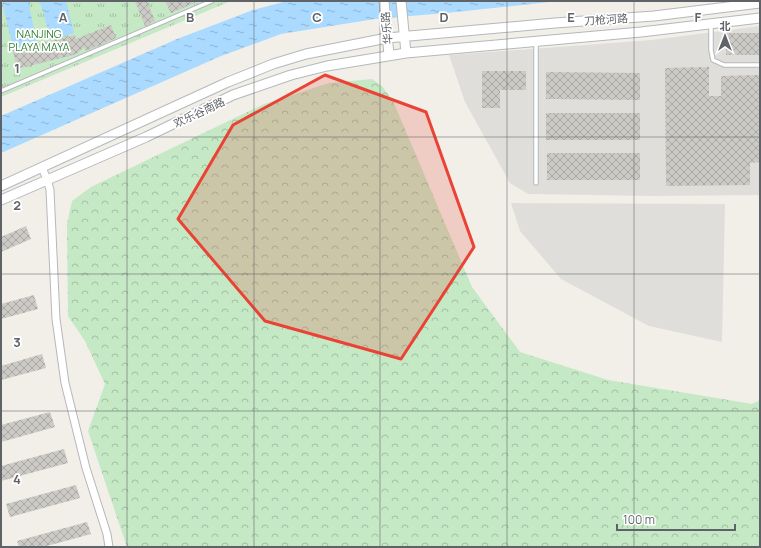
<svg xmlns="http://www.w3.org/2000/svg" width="761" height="548" font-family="Manrope,'Noto Sans SC',sans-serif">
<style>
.industrial{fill:#e0deda}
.forest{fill:url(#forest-crowns)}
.park{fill:url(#park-tufts)}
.water{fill:url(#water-ripples)}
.building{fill:url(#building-cross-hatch)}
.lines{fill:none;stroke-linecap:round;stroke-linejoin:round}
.service-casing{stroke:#b5b8bc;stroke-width:5.5}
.minor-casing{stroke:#b5b8bc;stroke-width:9}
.tertiary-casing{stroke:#b5b8bc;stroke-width:11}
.service{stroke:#fff;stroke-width:3.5}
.minor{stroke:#fff;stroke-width:7}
.tertiary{stroke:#fff;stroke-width:9}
.marked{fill:#ea4335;fill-opacity:0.2;stroke:#ea4335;stroke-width:3;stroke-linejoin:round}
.grid{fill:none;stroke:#5f6368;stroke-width:1;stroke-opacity:0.55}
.labels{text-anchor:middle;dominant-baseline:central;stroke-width:3.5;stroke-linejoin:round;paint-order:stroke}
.street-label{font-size:11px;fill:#5f6368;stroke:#fff}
.park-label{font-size:11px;fill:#348238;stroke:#fff}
.grid-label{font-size:13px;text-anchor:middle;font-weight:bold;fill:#5f6368;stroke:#fff;stroke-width:3.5;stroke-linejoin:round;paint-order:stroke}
</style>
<defs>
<pattern id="forest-crowns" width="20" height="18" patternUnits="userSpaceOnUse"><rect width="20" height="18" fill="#c5e8c5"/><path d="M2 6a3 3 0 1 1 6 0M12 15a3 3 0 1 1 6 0" fill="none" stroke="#a3c0a4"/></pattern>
<pattern id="park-tufts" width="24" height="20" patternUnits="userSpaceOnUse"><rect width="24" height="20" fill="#c5e8c5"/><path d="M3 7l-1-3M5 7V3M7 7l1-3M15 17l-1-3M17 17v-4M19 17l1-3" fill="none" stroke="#a3c0a4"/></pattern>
<pattern id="water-ripples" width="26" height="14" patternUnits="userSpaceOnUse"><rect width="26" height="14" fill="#aadaff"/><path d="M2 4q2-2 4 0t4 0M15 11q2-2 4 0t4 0" fill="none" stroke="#8eb4d2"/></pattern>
<pattern id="building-cross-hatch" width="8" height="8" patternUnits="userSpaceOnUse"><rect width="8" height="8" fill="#cccac5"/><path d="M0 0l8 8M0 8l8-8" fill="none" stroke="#a9a8a4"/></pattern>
</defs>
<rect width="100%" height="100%" fill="#f1efe8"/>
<path class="industrial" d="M760,26V195L653,196L528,194L510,183L465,102L449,55L652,40Z
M511,203L725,204L722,342L649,326L561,279L520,231Z"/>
<path class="forest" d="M372,79L382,86L393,101L472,287L520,352L608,380L752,404L760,400V547H127L88,431L105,384L85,341L68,316L67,224L72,201L91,187L264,104L329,83Z"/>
<path class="park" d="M1,1H231L1,97Z"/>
<path class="water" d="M2,1H66L74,33L51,40L41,5L37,1L31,2L29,6L37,43L13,48Z
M287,1H559L446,13L375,19L281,34L221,56L1,153V116L177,39L253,10Z"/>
<path class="building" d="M135,1H147L155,21L145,26Z
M165,1H199L171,13Z
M111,25L116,38L86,51L84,47L77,54L17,69L13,50L75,35L76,39Z
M726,33H760V55H726Z
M709,67V96H721V76L760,75V162L750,163V185L666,186L665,68Z
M482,71H526V90H500V108H482Z
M546,72L640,73V100L546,99Z
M546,113H640V140H546Z
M547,153H640V180H547Z
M26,226L31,239L1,252V237Z
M34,295L38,309L1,319V304Z
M42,354L46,368L1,380V366Z
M50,412L55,427L1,442V425Z
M64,449L68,463L1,481V466Z
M76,485L80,498L10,517L6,504Z
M87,522L91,534L43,547H19L17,541Z"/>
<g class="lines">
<g class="service-casing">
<path id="service" d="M711,25V50L713,60L724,65H760
M536,43V183
M1,91L212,1"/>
</g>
<g class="minor-casing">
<path id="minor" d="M42,168L47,179L50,190L56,319L65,383L86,468L107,534L109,547"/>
</g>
<g class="tertiary-casing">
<path id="tertiary" d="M384,1L389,55
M401,1L406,53
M1,186L228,82L273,64L306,54L387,38L555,23L654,16L760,3
M1,200L146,137L233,95L291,75L327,66L406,53L641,32L760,18"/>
</g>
<use href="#service" class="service"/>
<use href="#minor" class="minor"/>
<use href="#tertiary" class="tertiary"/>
</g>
<path class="marked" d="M325,75L426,112L474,247L401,359L265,321L178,219L233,125Z"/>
<path class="grid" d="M127,1V547M254,1V547M380,1V547M507,1V547M634,1V547M1,137H760M1,274H760M1,411H760"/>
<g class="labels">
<g class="street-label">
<text transform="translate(606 19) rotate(-4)">刀枪河路</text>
<text transform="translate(386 28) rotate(-95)">华乐路</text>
<text transform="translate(199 112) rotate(-25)">欢乐谷南路</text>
</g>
<g class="park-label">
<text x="39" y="33">NANJING<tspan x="39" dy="13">PLAYA MAYA</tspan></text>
</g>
</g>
<g class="grid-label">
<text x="63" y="22">A</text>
<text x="190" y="22">B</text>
<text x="317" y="22">C</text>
<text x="444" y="22">D</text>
<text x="571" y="22">E</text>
<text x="698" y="22">F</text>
<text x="17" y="73">1</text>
<text x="17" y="210">2</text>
<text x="17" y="347">3</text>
<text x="17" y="484">4</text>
</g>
<rect width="761" height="548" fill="none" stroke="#5f6368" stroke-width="4"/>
<g transform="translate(725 36)" stroke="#ffffff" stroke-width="3" paint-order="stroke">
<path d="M0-3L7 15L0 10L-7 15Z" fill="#5f6368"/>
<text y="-6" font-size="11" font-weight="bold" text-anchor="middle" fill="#5f6368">北</text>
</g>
<path d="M617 524v6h118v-6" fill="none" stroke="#5f6368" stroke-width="2"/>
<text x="623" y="524" font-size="12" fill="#5f6368" stroke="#ffffff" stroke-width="3" paint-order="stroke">100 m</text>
</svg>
